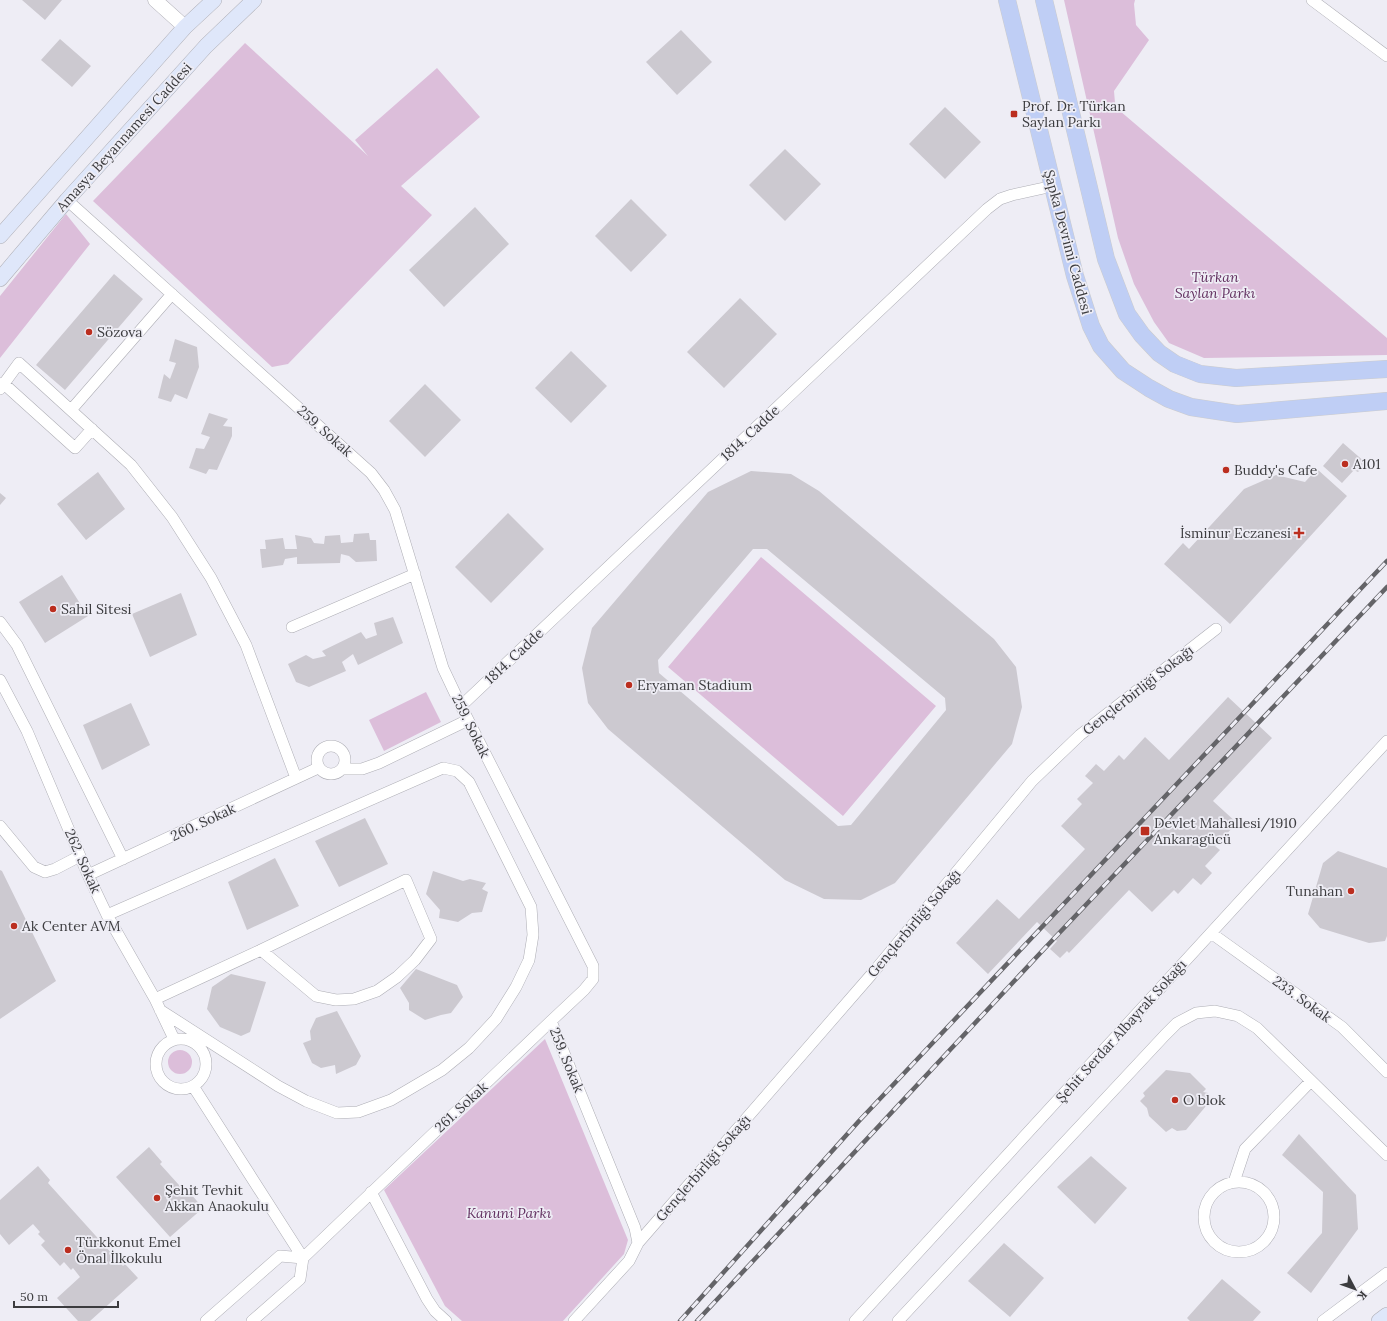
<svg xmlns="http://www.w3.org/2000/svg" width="1387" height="1321" font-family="Lora,serif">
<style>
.green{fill:#dcbeda}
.building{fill:#ccc9d0;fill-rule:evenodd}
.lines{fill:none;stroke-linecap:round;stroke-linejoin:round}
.minor-casing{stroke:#aeaeb5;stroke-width:12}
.tertiary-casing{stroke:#aeaeb5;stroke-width:15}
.secondary-casing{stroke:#aeaeb5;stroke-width:16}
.primary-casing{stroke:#cccccd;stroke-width:18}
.minor{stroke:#fff;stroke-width:11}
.tertiary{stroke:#fff;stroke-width:14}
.secondary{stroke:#dfe7fa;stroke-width:15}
.primary{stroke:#bfcef5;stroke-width:17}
.rail-casing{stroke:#646468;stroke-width:4.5}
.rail{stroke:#eeedf5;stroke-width:3;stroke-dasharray:9;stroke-linecap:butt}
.poi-dot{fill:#bb2e1f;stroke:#eeedf5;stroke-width:1.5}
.labels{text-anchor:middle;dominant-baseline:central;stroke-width:3.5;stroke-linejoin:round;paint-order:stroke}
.poi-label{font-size:14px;fill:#3c3c3f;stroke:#eeedf5;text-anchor:start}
.street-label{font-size:14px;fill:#3c3c3f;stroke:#eeedf5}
.park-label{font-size:14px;font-style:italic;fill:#623060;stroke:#eeedf5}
</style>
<rect width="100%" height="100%" fill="#eeedf5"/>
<path class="green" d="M1064,0H1135L1134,4L1136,25L1149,40L1114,91L1115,103L1120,111L1387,338V355L1204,358L1169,343L1154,322L1134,284L1118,238Z
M245,43L368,156L355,140L437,68L480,117L401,186L432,215L288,364L272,367L93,201Z
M66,214L90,244L0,358V296Z
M761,557L936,706L843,816L668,667Z
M426,692L441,722L384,751L369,720Z
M545,1039L628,1240L624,1254L563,1321H462L445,1306L384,1190Z
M168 1062a12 12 0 1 1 24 0a12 12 0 1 1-24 0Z"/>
<path class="building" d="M22,0H62L45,20Z
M681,30L712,62L677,95L646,62Z
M60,39L91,66L72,87L41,60Z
M945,107L981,142L945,179L909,144Z
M785,149L821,184L785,221L749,185Z
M631,199L667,235L631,272L595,236Z
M475,207L509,244L444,307L409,270Z
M114,274L143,299L65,390L36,365Z
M740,298L777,334L724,388L687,352Z
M175,339L197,347L199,367L187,399L175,394L171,402L158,398L164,374L170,379L176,363L169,361Z
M571,351L607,386L571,423L535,388Z
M425,384L461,420L425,457L389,421Z
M209,413L228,419L223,426L232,427V436L217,470L209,469L206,474L189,468L196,448L204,449L210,437L201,434Z
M1343,443L1366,463L1358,472L1354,470L1342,483L1323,466Z
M1317,469L1347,496L1230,624L1164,564L1183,543L1189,549L1244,489L1276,475L1305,482Z
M751,471L791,474L819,491L994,639L1016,667L1022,707L1012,744L895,883L861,900L824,899L785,880L608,729L588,703L582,668L592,628L708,492ZM753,549H767L945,698L946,710L851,825L838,826L659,673L658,660Z
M98,472L125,509L86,540L57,504Z
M0,493L6,498L0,505Z
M508,513L544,549L491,603L455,567Z
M369,533L370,540H376L377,561L356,562L349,556L341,554L340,563L297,564V557L285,559L283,565L262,568L260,549H266L265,540L283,538L285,549H297L295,535L311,538L314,543L324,544L325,536L340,535L341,543L353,542L354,534Z
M62,575L88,616L45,643L19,602Z
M181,593L197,635L150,657L132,614Z
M393,617L403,643L358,665L353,654L342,662L346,671L309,687L296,682L288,664L306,655L313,659L326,656L322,651L361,632L366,639L377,635L374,623Z
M1228,697L1272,738L1213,801L1237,823L1215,846L1220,850L1205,866L1212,873L1201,885L1193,878L1178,894L1174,890L1152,912L1129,890L1069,953L1067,951L1060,958L1050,949L1057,941L1037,922L988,974L956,943L997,899L1019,919L1085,849L1061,826L1082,804L1077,799L1093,783L1085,776L1096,764L1104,771L1119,755L1124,760L1145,737L1169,760Z
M131,703L150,745L102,770L83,725Z
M365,818L388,864L339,887L315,841Z
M1338,851L1387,868V936L1385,941L1369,943L1320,928L1308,914L1323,863Z
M275,858L299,906L247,930L228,882Z
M0,870L2,871L56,981L0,1019Z
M433,871L463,881L470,879L486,883L482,889L488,892L482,912L472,913L458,922L439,918L440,910L426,894Z
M416,969L457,985L463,997L451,1013L441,1015L425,1020L409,1010V1003L400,988Z
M231,974L266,982L250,1032L241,1036L220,1027L207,1009L212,987Z
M337,1011L361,1056L356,1065L336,1074L335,1065L321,1068L312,1063L303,1043L311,1040L310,1031L316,1018Z
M1166,1070L1190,1073L1206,1089L1203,1092L1208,1093L1209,1099L1206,1106L1186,1130L1177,1131L1172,1128L1166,1132L1149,1116L1147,1108L1140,1101L1145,1096L1143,1093Z
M1299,1134L1356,1195L1358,1229L1311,1293L1287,1273L1322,1233L1323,1192L1282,1155Z
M149,1147L162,1162L160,1164L188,1195L190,1193L203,1208L170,1237L116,1177Z
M1091,1156L1127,1188L1095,1224L1057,1187Z
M38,1166L50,1180L48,1183L123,1266L125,1264L138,1278L90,1321H78L57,1298L80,1277L73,1268L71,1270L64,1262L60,1266L41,1245L45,1241L38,1234L40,1232L33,1224L9,1245L0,1234V1200Z
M1004,1243L1044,1278L1010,1317L968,1281Z
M1222,1279L1261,1312L1253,1321H1190L1187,1318Z"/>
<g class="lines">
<g class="minor-casing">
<path id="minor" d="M1312,0L1387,56
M67,200L371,473L384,490L395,510L443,668L461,706L593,966V979L584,990L551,1021L635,1228L638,1243L629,1261L574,1321
M3,383L75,448L92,429
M0,389L19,363L131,465L172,517L211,578L246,645L296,778
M71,410L172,294
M0,622L17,645L123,859
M292,627L415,574
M0,680L27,731L88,875L107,915L155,999L174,1039
M461,706L987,209L1000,199L1012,195L1053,186
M317 760a14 14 0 1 1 28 0a14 14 0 1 1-28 0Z
M343,769H362L379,763L468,720
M0,826L34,867L45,872L55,869L80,856
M88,875L318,768
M107,915L443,768L457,771L469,782L531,907L533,935L529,960L516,987L496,1019L469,1048L442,1070L391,1100L358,1112L337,1113L306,1101L278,1086L160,1010
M1211,933L1342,1027L1387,1072
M155,999L261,950L406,880L431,939L415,960L397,977L377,991L354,999L336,1000L316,996L261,950
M156 1064a25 25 0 1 1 50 0a25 25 0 1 1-50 0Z
M193,1086L303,1258
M1234,1182L1245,1149L1311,1081
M1204 1217a35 35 0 1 1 70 0a35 35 0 1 1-70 0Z
M371,1192L427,1299L435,1311L446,1321
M638,1243L871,975L1032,781L1080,735L1216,629
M206,1321L280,1256L303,1258
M252,1321L300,1279L303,1258L551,1021
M855,1321L1387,741
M898,1321L1165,1035L1177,1023L1196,1013L1215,1011L1238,1016L1257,1028L1387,1155
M1323,1321L1387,1273"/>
</g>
<g class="tertiary-casing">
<path id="tertiary" d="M155,0L185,27"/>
</g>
<g class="secondary-casing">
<path id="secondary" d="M0,236L185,27L214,0
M0,279L67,200L206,46L254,0
M1379,1321L1387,1315"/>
</g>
<g class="primary-casing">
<path id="primary" d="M1007,0L1075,276L1091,326L1101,346L1123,371L1149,388L1169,399L1191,407L1237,414L1387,401
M1044,0L1106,259L1127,314L1142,335L1159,353L1175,364L1200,374L1236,378L1387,369"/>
</g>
<use href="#minor" class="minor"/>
<use href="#tertiary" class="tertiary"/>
<use href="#secondary" class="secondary"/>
<use href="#primary" class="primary"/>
<g class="rail-casing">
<path id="rail" d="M680,1321L859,1121L1387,561
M697,1321L1045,948L1387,587"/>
</g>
<use href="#rail" class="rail"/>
</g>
<g class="poi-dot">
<rect x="1010" y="110" width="8" height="8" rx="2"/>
<circle cx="89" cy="332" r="4"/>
<circle cx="1345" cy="464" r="4"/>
<circle cx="1226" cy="470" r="4"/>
<path d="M1297 527h4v4h4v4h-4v4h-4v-4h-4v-4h4z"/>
<circle cx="53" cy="609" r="4"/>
<circle cx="629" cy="685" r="4"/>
<rect x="1140" y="826" width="10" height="10" rx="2"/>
<circle cx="1351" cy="891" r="4"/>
<circle cx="14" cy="926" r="4"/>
<circle cx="1175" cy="1100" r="4"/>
<circle cx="157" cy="1198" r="4"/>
<circle cx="68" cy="1250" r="4"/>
</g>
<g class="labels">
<g class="poi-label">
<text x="1022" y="106">Prof. Dr. Türkan<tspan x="1022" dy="16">Saylan Parkı</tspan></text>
<text x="97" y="332">Sözova</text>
<text x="1353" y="464">A101</text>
<text x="1234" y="470">Buddy's Cafe</text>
<text x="1291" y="533" text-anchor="end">İsminur Eczanesi</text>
<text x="61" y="609">Sahil Sitesi</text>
<text x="637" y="685">Eryaman Stadium</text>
<text x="1154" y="823">Devlet Mahallesi/1910<tspan x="1154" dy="16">Ankaragücü</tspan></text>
<text x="1343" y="891" text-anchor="end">Tunahan</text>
<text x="22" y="926">Ak Center AVM</text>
<text x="1183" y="1100">O blok</text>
<text x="165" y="1190">Şehit Tevhit<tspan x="165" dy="16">Akkan Anaokulu</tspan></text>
<text x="76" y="1242">Türkkonut Emel<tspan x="76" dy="16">Önal İlkokulu</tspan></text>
</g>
<g class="street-label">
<text transform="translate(124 137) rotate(-48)">Amasya Beyannamesi Caddesi</text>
<text transform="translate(1068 242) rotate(75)">Şapka Devrimi Caddesi</text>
<text transform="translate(325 431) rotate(42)">259. Sokak</text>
<text transform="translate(750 433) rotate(-43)">1814. Cadde</text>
<text transform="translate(514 656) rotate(-43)">1814. Cadde</text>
<text transform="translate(1138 690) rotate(-38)">Gençlerbirliği Sokağı</text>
<text transform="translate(471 726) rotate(64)">259. Sokak</text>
<text transform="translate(203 822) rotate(-25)">260. Sokak</text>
<text transform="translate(83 861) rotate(66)">262. Sokak</text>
<text transform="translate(914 923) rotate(-50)">Gençlerbirliği Sokağı</text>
<text transform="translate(1302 999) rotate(36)">233. Sokak</text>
<text transform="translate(1121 1031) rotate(-48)">Şehit Serdar Albayrak Sokağı</text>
<text transform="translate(567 1060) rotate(68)">259. Sokak</text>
<text transform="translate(461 1107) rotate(-43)">261. Sokak</text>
<text transform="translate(703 1168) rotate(-49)">Gençlerbirliği Sokağı</text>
</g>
<g class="park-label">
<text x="1215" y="277">Türkan<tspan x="1215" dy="16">Saylan Parkı</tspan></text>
<text x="509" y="1213">Kanuni Parkı</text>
</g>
</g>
<g transform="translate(1355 1289) rotate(131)" stroke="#eeedf5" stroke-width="3" paint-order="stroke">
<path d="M0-3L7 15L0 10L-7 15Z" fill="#3c3c3f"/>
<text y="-6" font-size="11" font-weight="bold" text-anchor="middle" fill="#3c3c3f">K</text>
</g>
<path d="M14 1301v6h104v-6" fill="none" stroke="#3c3c3f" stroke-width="2"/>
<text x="20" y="1301" font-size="12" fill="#3c3c3f" stroke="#eeedf5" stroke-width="3" paint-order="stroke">50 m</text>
</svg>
